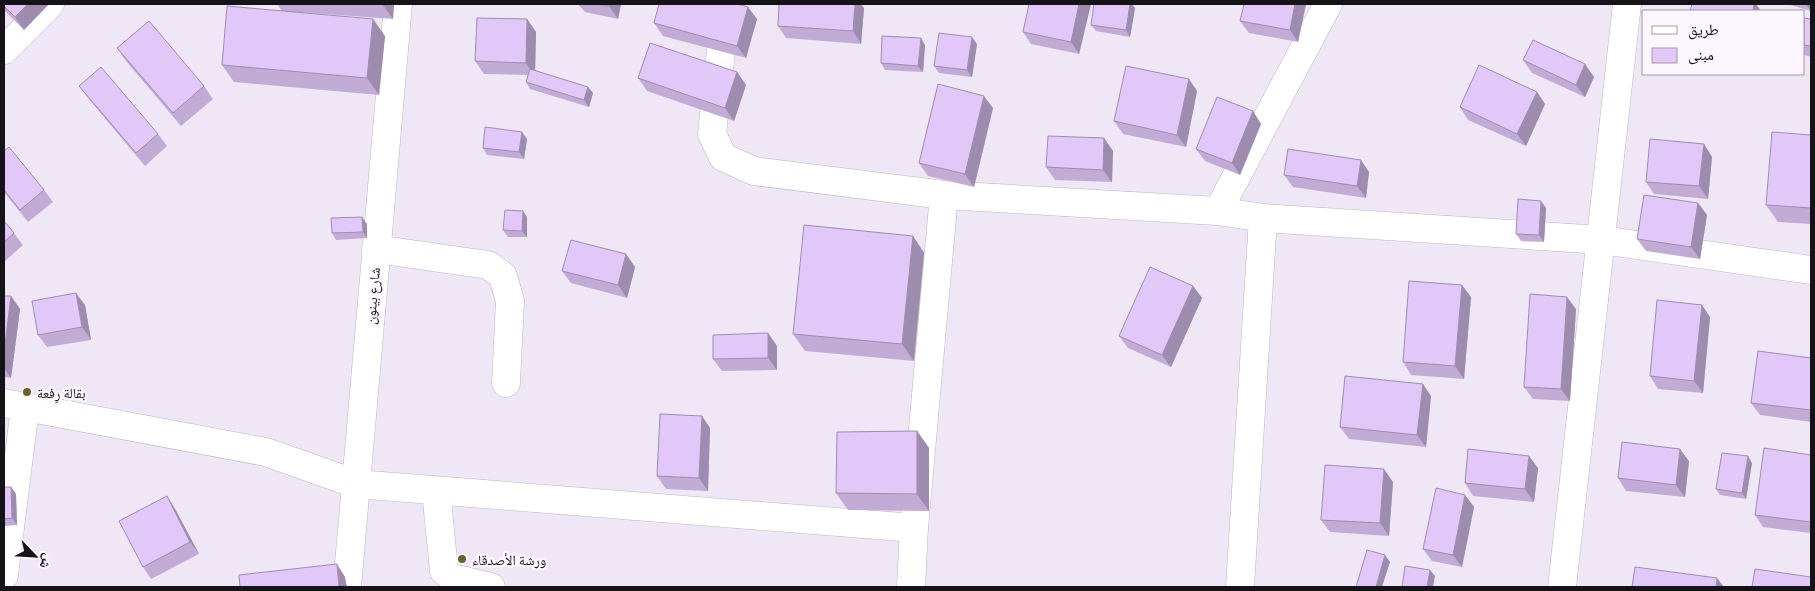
<svg xmlns="http://www.w3.org/2000/svg" width="1815" height="591" font-family="'Titillium Web','Noto Naskh Arabic',sans-serif">
<style>
.lines{fill:none;stroke-linecap:round;stroke-linejoin:round}
.minor-casing{stroke:#bcb5c3;stroke-width:29}
.minor{stroke:#fff;stroke-width:28}
.wall{fill:#c2acd6}
.shaded-wall{fill:#9e8cae}
.building{fill:#e2c8f9;stroke:#9e8cae}
.poi-dot{fill:#6b612e;stroke:#fbf6ff;stroke-width:2}
.labels{text-anchor:middle;dominant-baseline:central;stroke-width:5;stroke-linejoin:round;paint-order:stroke}
.street-label{font-size:14px;fill:#161318;stroke:#fbf6ff}
.poi-label{font-size:14px;fill:#161318;stroke:#fbf6ff;text-anchor:start}
</style>
<rect width="100%" height="100%" fill="#efe7f6"/>
<g class="lines">
<g class="minor-casing">
<path id="minor" d="M726,4L712,134L723,157L754,171L944,195L1218,211L1263,218L1602,240L1811,270
M4,50L50,4
M1218,211L1328,4
M376,249L488,265L503,276L510,301L506,383
M4,403L266,452L356,484L914,528
M436,490L444,571L453,578L491,587
M4,575L25,408
M347,587L398,4
M911,587L914,528L944,195
M1240,587L1263,218
M1562,587L1627,4"/>
</g>
<use href="#minor" class="minor"/>
</g>
<path class="wall" d="M4,4H49L24,30L4,10Z
M277,4H394L393,19L282,11Z
M578,4H621L618,19L585,12Z
M1091,4L1079,54L1031,44L1023,32Z
M1130,4H1132L1135,8L1130,37L1096,31L1091,25Z
M1244,4H1306L1298,42L1249,33L1240,21Z
M1787,4H1811V11Z
M864,8L861,44L786,38L778,26Z
M1804,18L1811,19V57L1804,55Z
M527,19L536,32L535,70L593,93L589,107L530,89L526,82L528,75L484,74L475,61Z
M757,19L746,58L663,36L654,23Z
M385,36L379,95L234,82L222,65Z
M977,44L972,77L939,73L934,66Z
M925,45L923,72L885,70L881,63Z
M117,48L204,86L213,99L181,126L126,61Z
M1523,60L1594,77L1585,97L1532,73Z
M737,72L746,85L734,121L647,91L638,78Z
M79,86L158,134L167,146L145,166L88,98Z
M1197,91L1186,147L1123,134L1114,121Z
M1537,92L1545,104L1526,146L1468,120L1460,107Z
M993,108L974,187L928,176L919,163Z
M1261,124L1240,175L1205,161L1196,149Z
M1811,135V224L1778,222L1766,205Z
M1104,138L1113,151L1112,182L1055,180L1046,167Z
M527,139L524,159L487,155L483,148Z
M1704,144L1712,157L1708,199L1654,194L1646,182Z
M4,151L44,190L53,202L28,222L4,192Z
M1369,172L1366,198L1293,187L1284,175Z
M1698,203L1707,215L1700,259L1646,251L1637,239Z
M1546,208L1544,242L1521,241L1516,234Z
M527,217V237H508L503,230Z
M4,221L14,233L23,245L4,262Z
M367,224V238L336,240L332,233Z
M913,236L924,253L914,361L805,351L793,334Z
M626,254L635,267L627,298L571,283L562,271Z
M1193,286L1202,298L1171,367L1128,348L1119,336Z
M4,296H11L20,309L11,378L4,377Z
M1471,297L1464,379L1411,375L1403,362Z
M85,305L91,340L47,347L38,335Z
M1576,309L1570,401L1533,399L1524,387Z
M1710,317L1703,393L1658,389L1650,376Z
M768,333L777,346V370L722,371L713,359Z
M1811,358V422L1760,415L1751,403Z
M1431,396L1426,447L1349,439L1340,427Z
M702,416L710,428L708,491L666,489L657,476Z
M917,431L929,448V511L848,510L836,493Z
M1811,455V533L1763,527L1755,515Z
M1689,461L1685,497L1626,491L1618,478Z
M1752,463L1746,499L1720,495L1716,489Z
M1538,468L1534,502L1473,496L1465,483Z
M1393,482L1389,536L1330,532L1321,520Z
M4,487H11L16,494L17,525L4,526Z
M1465,495L1474,507L1462,567L1432,561L1423,549Z
M167,496L175,509L199,554L151,579L143,567Z"/>
<path class="shaded-wall" d="M28,4H49L24,30L15,17Z
M382,4H394L393,19Z
M610,4H621L618,19L609,6Z
M855,4H861L864,8L861,44L853,31Z
M1079,4H1091L1079,54L1071,42Z
M1130,4H1132L1135,8L1130,37L1126,30Z
M1295,4H1306L1298,42L1290,30Z
M1754,4H1756L1761,11H1753Z
M1806,4H1811V11Z
M748,7L757,19L746,58L737,46Z
M373,19L385,36L379,95L367,78Z
M527,19L536,32L535,76L526,63Z
M972,37L977,44L972,77L967,70Z
M921,38L925,45L923,72L918,66Z
M1585,64L1594,77L1585,97L1576,85Z
M737,72L746,85L734,121L725,108Z
M1189,79L1197,91L1186,147L1177,135Z
M588,87L593,93L589,107L584,100Z
M1537,92L1545,104L1526,146L1517,134Z
M984,96L993,108L974,187L965,174Z
M1253,111L1261,124L1240,175L1232,163Z
M522,132L527,139L524,159L519,152Z
M1104,138L1113,151L1112,182L1103,170Z
M1704,144L1712,157L1708,199L1699,186Z
M1361,160L1369,172L1366,198L1357,186Z
M1541,201L1546,208L1544,242L1539,235Z
M1698,203L1707,215L1700,259L1691,247Z
M523,211L527,217V237L522,231Z
M362,217L367,224V238L363,232Z
M913,236L924,253L914,361L902,344Z
M626,254L635,267L627,298L618,285Z
M1462,285L1471,297L1464,379L1455,366Z
M1193,286L1202,298L1171,367L1162,355Z
M76,293L85,305L91,340L82,327Z
M11,296L20,309L11,378L4,368V352Z
M1567,297L1576,309L1570,401L1561,389Z
M1702,305L1710,317L1703,393L1694,381Z
M768,333L777,346V370L768,358Z
M1423,384L1431,396L1426,447L1417,435Z
M702,416L710,428L708,491L699,478Z
M917,431L929,448V511L917,494Z
M1680,449L1689,461L1685,497L1676,485Z
M1529,456L1538,468L1534,502L1525,489Z
M1748,456L1752,463L1746,499L1742,493Z
M1384,469L1393,482L1389,536L1380,523Z
M11,487L16,494L17,525L12,518Z
M1465,495L1474,507L1462,567L1453,555Z
M167,496L175,509L199,554L190,542Z
M1385,555L1390,562L1382,587H1376Z
M337,564L345,577L347,587H339Z
M1430,570L1435,576L1433,587H1427Z
M1717,578L1724,587H1716Z"/>
<path class="building" d="M4,4H28L15,17L4,6Z
M596,4H610L609,6Z
M659,4H737L748,7L737,46L654,23Z
M779,4H855L853,31L778,26Z
M1029,4H1079L1071,42L1023,32Z
M1094,4H1130L1126,30L1091,25Z
M1244,4H1295L1290,30L1240,21Z
M1692,4H1754L1753,11H1690Z
M227,6L373,19L367,78L222,65Z
M477,18L527,19L526,63L475,61Z
M1804,18L1811,19V46L1804,45Z
M149,21L204,86L173,113L117,48Z
M939,33L972,37L967,70L934,66Z
M882,36L921,38L918,66L881,63Z
M1533,40L1585,64L1576,85L1523,60Z
M650,43L737,72L725,108L638,78Z
M1479,65L1537,92L1517,134L1460,107Z
M1126,66L1189,79L1177,135L1114,121Z
M101,67L158,134L136,153L79,86Z
M530,69L588,87L584,100L526,82Z
M938,84L984,96L965,174L919,163Z
M1217,97L1253,111L1232,163L1196,149Z
M485,127L522,132L519,152L483,148Z
M1772,132L1811,135V208L1766,205Z
M1048,136L1104,138L1103,170L1046,167Z
M1650,139L1704,144L1699,186L1646,182Z
M9,147L44,190L20,210L4,190V151Z
M1288,149L1361,160L1357,186L1284,175Z
M1644,195L1698,203L1691,247L1637,239Z
M1518,199L1541,201L1539,235L1516,234Z
M505,210L523,211L522,231L503,230Z
M362,217L363,232L332,233L331,218Z
M4,221L14,233L4,242Z
M804,225L913,236L902,344L793,334Z
M571,240L626,254L618,285L562,271Z
M1150,267L1193,286L1162,355L1119,336Z
M1409,281L1462,285L1455,366L1403,362Z
M76,293L82,327L38,335L32,301Z
M1530,294L1567,297L1561,389L1524,387Z
M4,296H11L4,352Z
M1657,300L1702,305L1694,381L1650,376Z
M768,333V358L713,359V335Z
M1758,351L1811,358V410L1751,403Z
M1345,376L1423,384L1417,435L1340,427Z
M660,414L702,416L699,478L657,476Z
M917,431V494L836,493L837,432Z
M1622,442L1680,449L1676,485L1618,478Z
M1764,448L1811,455V522L1755,515Z
M1468,449L1529,456L1525,489L1465,483Z
M1722,453L1748,456L1742,493L1716,489Z
M1325,465L1384,469L1380,523L1321,520Z
M4,487H11L12,518L4,519Z
M1436,488L1465,495L1453,555L1423,549Z
M167,496L190,542L143,567L119,521Z
M1367,550L1385,555L1376,587H1356Z
M337,564L339,587H240L239,575Z
M1405,566L1430,570L1427,587H1402Z
M1635,567L1717,578L1716,587H1632Z
M1755,569L1811,577V587H1752Z"/>
<g class="poi-dot">
<circle cx="27" cy="392" r="5"/>
<circle cx="462" cy="559" r="5"/>
</g>
<g class="labels">
<g class="street-label">
<text transform="translate(372 296) rotate(-85)">شارع بينون</text>
</g>
<g class="poi-label">
<text x="37" y="392">بقالة رِفعة</text>
<text x="472" y="559">ورشة الأصدقاء</text>
</g>
</g>
<rect width="1815" height="591" fill="none" stroke="#161318" stroke-width="10"/>
<rect x="1642" y="10" width="162" height="65" fill="#fbf6ff" stroke="#9f9ba3"/>
<rect x="1652" y="26" width="25" height="8" fill="#ffffff" stroke="#9f9ba3"/>
<text x="1688" y="35" font-size="15" fill="#161318">طريق</text>
<rect x="1652" y="48" width="25" height="15" fill="#e2c8f9" stroke="#9f9ba3"/>
<text x="1688" y="60" font-size="15" fill="#161318">مبنى</text>
<g transform="translate(35 556) rotate(115)" stroke="#fbf6ff" stroke-width="4" paint-order="stroke">
<path d="M0-4L9 19L0 12L-9 19Z" fill="#161318"/>
<text y="-8" font-size="14" font-weight="bold" text-anchor="middle" fill="#161318">ش</text>
</g>
</svg>
